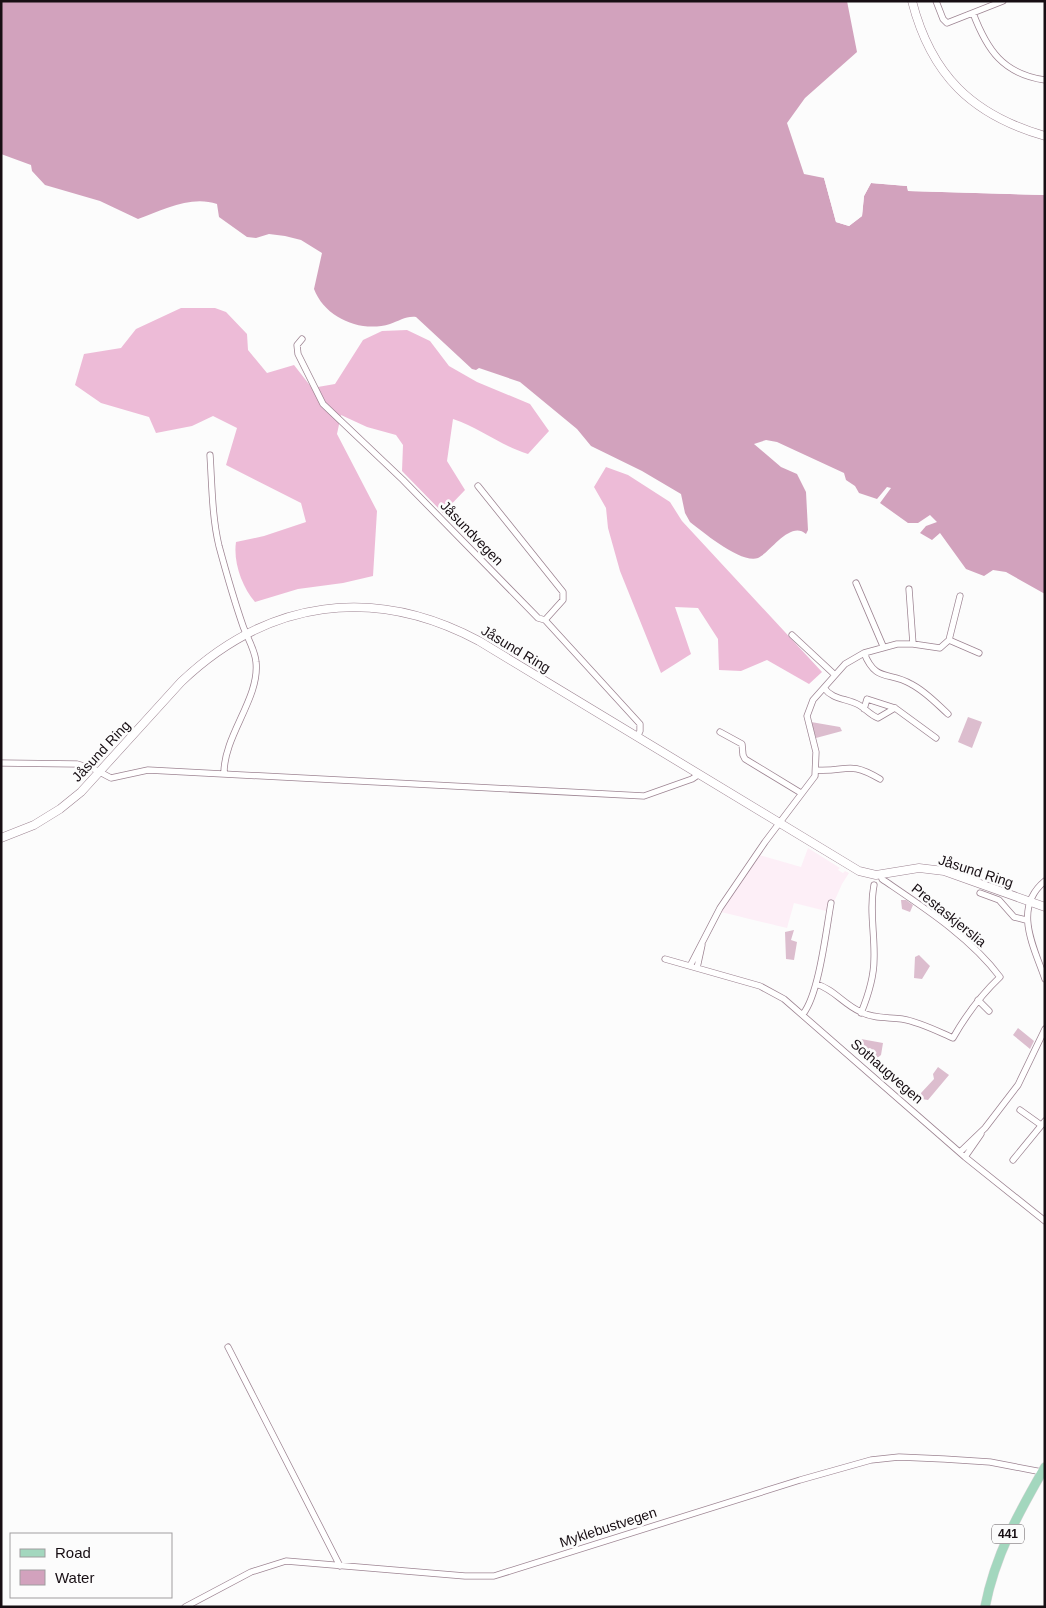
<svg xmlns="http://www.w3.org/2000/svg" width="1046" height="1608" font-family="Helvetica,sans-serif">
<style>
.built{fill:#fdeff7}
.green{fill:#dcbdce}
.forest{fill:#edbbd7}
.water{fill:#d2a2bd}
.pier{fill:#fcfcfc}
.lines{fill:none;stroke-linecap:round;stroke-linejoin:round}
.street-casing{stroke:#9d8492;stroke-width:7}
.secondary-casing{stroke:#9d8492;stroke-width:9}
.primary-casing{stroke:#dad8d9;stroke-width:10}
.street{stroke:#fff;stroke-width:5.5}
.secondary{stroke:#fff;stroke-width:8}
.primary{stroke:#a3d7be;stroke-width:9}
.labels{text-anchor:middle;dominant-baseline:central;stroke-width:5;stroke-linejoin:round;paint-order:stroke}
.shield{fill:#fcfcfc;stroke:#5c5559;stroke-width:1}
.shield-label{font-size:12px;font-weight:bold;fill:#170e13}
.street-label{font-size:14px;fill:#170e13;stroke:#fcfcfc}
</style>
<rect width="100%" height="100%" fill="#fcfcfc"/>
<path class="built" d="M808,848L840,868L838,870L843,873L845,871L849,873L842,884L834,902L829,901L826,911L794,903L787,928L721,912L759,855L801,867Z"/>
<path class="green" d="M968,717L982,722L972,748L958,742Z
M811,722L840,727L842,731L816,738Z
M901,900H906L913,905L910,912L902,909Z
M794,930L791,940L797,942L794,960L786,959L785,932Z
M919,955L930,966L922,979L914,978L915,957Z
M1018,1028L1034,1041L1030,1049L1013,1035Z
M861,1039L883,1043L881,1055L876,1059L859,1044Z
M938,1067L949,1075L928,1100L922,1099L921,1093L934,1079L933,1074Z"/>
<path class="forest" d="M181,308H215L226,312L247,334L248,350L267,373L294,365L312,388L335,384L363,340L382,331L407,330L430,341L449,366L477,382L530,404L549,431L528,454C501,446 480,428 453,419L447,461L465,490L443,513L402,471L403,445L396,435L367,427L341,415L337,434L377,511L373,576L343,583L298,589L255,602C242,587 233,562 236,542L264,536L306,522L301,503L226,465L237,428L213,416L192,426L156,433L149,417L101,403L75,385L84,354L121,348L136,329Z
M606,467L628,475L670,502L682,521L822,672L809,684L767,660L741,671L719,670L718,639L698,608L675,607L691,654L661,673L620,571L608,528L606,508L594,487Z"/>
<path class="water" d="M1,1H847L857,52L805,98L787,123L804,174L824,178L836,222L849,226L862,216L864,196L871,183L907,186L908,191L1045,195V594L1006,572L993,570L984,576L966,569L940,533L932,540L920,533L926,526L937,522L930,515L918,523H908L880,503L891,488L887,487L877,499L859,493L855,486L846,480L844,473L777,442L766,440L754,444L781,467L797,474L806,492L808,530L806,534C790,520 770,553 758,558C741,564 703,532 690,522L685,513L681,494L642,471L591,446L577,429L520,382L479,368L476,370L472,369L416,317C405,316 400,321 390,324C361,333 325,318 314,289L322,253L301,240L285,236L269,234L256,238L247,237L219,217L217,204C191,195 163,210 138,219L100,201L45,185L32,171L31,165L1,154Z"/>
<path class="pier" d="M824,178H826L838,220L849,223L859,215L861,195L871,181L907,184L910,189L1045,192V195L908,191L907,186L871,183L864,196L862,216L849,226L836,222Z"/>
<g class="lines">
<g class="street-casing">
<path id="street" d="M936,1L943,19L947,23L1003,1
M973,13C987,50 1003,74 1045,80
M302,339L297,345L298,354L323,404L403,480L538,618L545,620L640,724V731L637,737
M210,455C212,485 212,517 219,546C226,572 234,600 243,626C247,637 255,650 256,662C260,698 224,735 224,773
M478,486L563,592V600L545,620
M856,583L883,646
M909,589L913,644
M792,635L835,675
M949,640L979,653
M864,653C876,683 889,671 911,684C925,691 936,703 948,714
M824,688C833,700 846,698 859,705C866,709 870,715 878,718L895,708
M864,709L867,699L895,708L936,738
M720,732L742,744L743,755L745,759L801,793
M1,763L77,764L94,769L111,778L148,770L644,796L692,779L698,775
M816,770C848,772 848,760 880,779
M1045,881C1012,908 1034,947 1045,979
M980,893L999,900L1014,917L1026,920
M665,959L760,986L784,999L965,1157L1045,1221
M690,966L720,908L765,842L815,776L816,752L807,716L813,700L845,664L864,653L897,644H913L940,648L949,640L960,596
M697,968L702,945
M816,984C834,989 844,1005 861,1012C874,1019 889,1017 902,1019C920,1022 937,1031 953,1038C966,1015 981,995 1000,977C970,937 923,907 882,879L881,874
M978,1000L989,1011
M861,1013C868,996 874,978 874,959C875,934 869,910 874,885
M803,1014C819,994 826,931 831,903
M1020,1110L1041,1125
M960,1152L985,1128L1018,1085L1045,1029
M965,1157L981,1134
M1013,1160L1045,1121
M228,1347L340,1566
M185,1607L251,1572L286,1561L465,1576H494L800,1480L871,1460L899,1457L944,1459L990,1462L1042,1472"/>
</g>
<g class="secondary-casing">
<path id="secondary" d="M912,1C931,75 972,115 1045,136
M1,838L34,825L60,809L81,792L181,682C268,599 374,585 479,641L859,871L876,875L919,868L944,871L1045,907"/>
</g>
<g class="primary-casing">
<path id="primary" d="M985,1607C995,1555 1019,1512 1045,1467"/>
</g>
<use href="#street" class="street"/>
<use href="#secondary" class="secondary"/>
<use href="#primary" class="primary"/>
</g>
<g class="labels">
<rect class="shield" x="992" y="1524.5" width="32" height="19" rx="4"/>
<g class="shield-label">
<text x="1008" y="1534">441</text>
</g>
<g class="street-label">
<text transform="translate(472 533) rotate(46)">Jåsundvegen</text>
<text transform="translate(516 649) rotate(31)">Jåsund Ring</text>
<text transform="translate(101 751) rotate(-47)">Jåsund Ring</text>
<text transform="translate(976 871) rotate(18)">Jåsund Ring</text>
<text transform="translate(949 915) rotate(39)">Prestaskjerslia</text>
<text transform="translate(887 1071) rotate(41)">Sothaugvegen</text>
<text transform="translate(608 1527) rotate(-18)">Myklebustvegen</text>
</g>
</g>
<rect width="1046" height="1608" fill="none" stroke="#170e13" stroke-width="5"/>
<rect x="10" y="1533" width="162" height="65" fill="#fcfcfc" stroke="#a09d9f"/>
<rect x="20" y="1549" width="25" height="8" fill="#a3d7be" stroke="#a09d9f"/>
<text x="55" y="1558" font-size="15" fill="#170e13">Road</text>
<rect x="20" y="1570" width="25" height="15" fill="#d2a2bd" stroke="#a09d9f"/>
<text x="55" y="1583" font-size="15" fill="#170e13">Water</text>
</svg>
